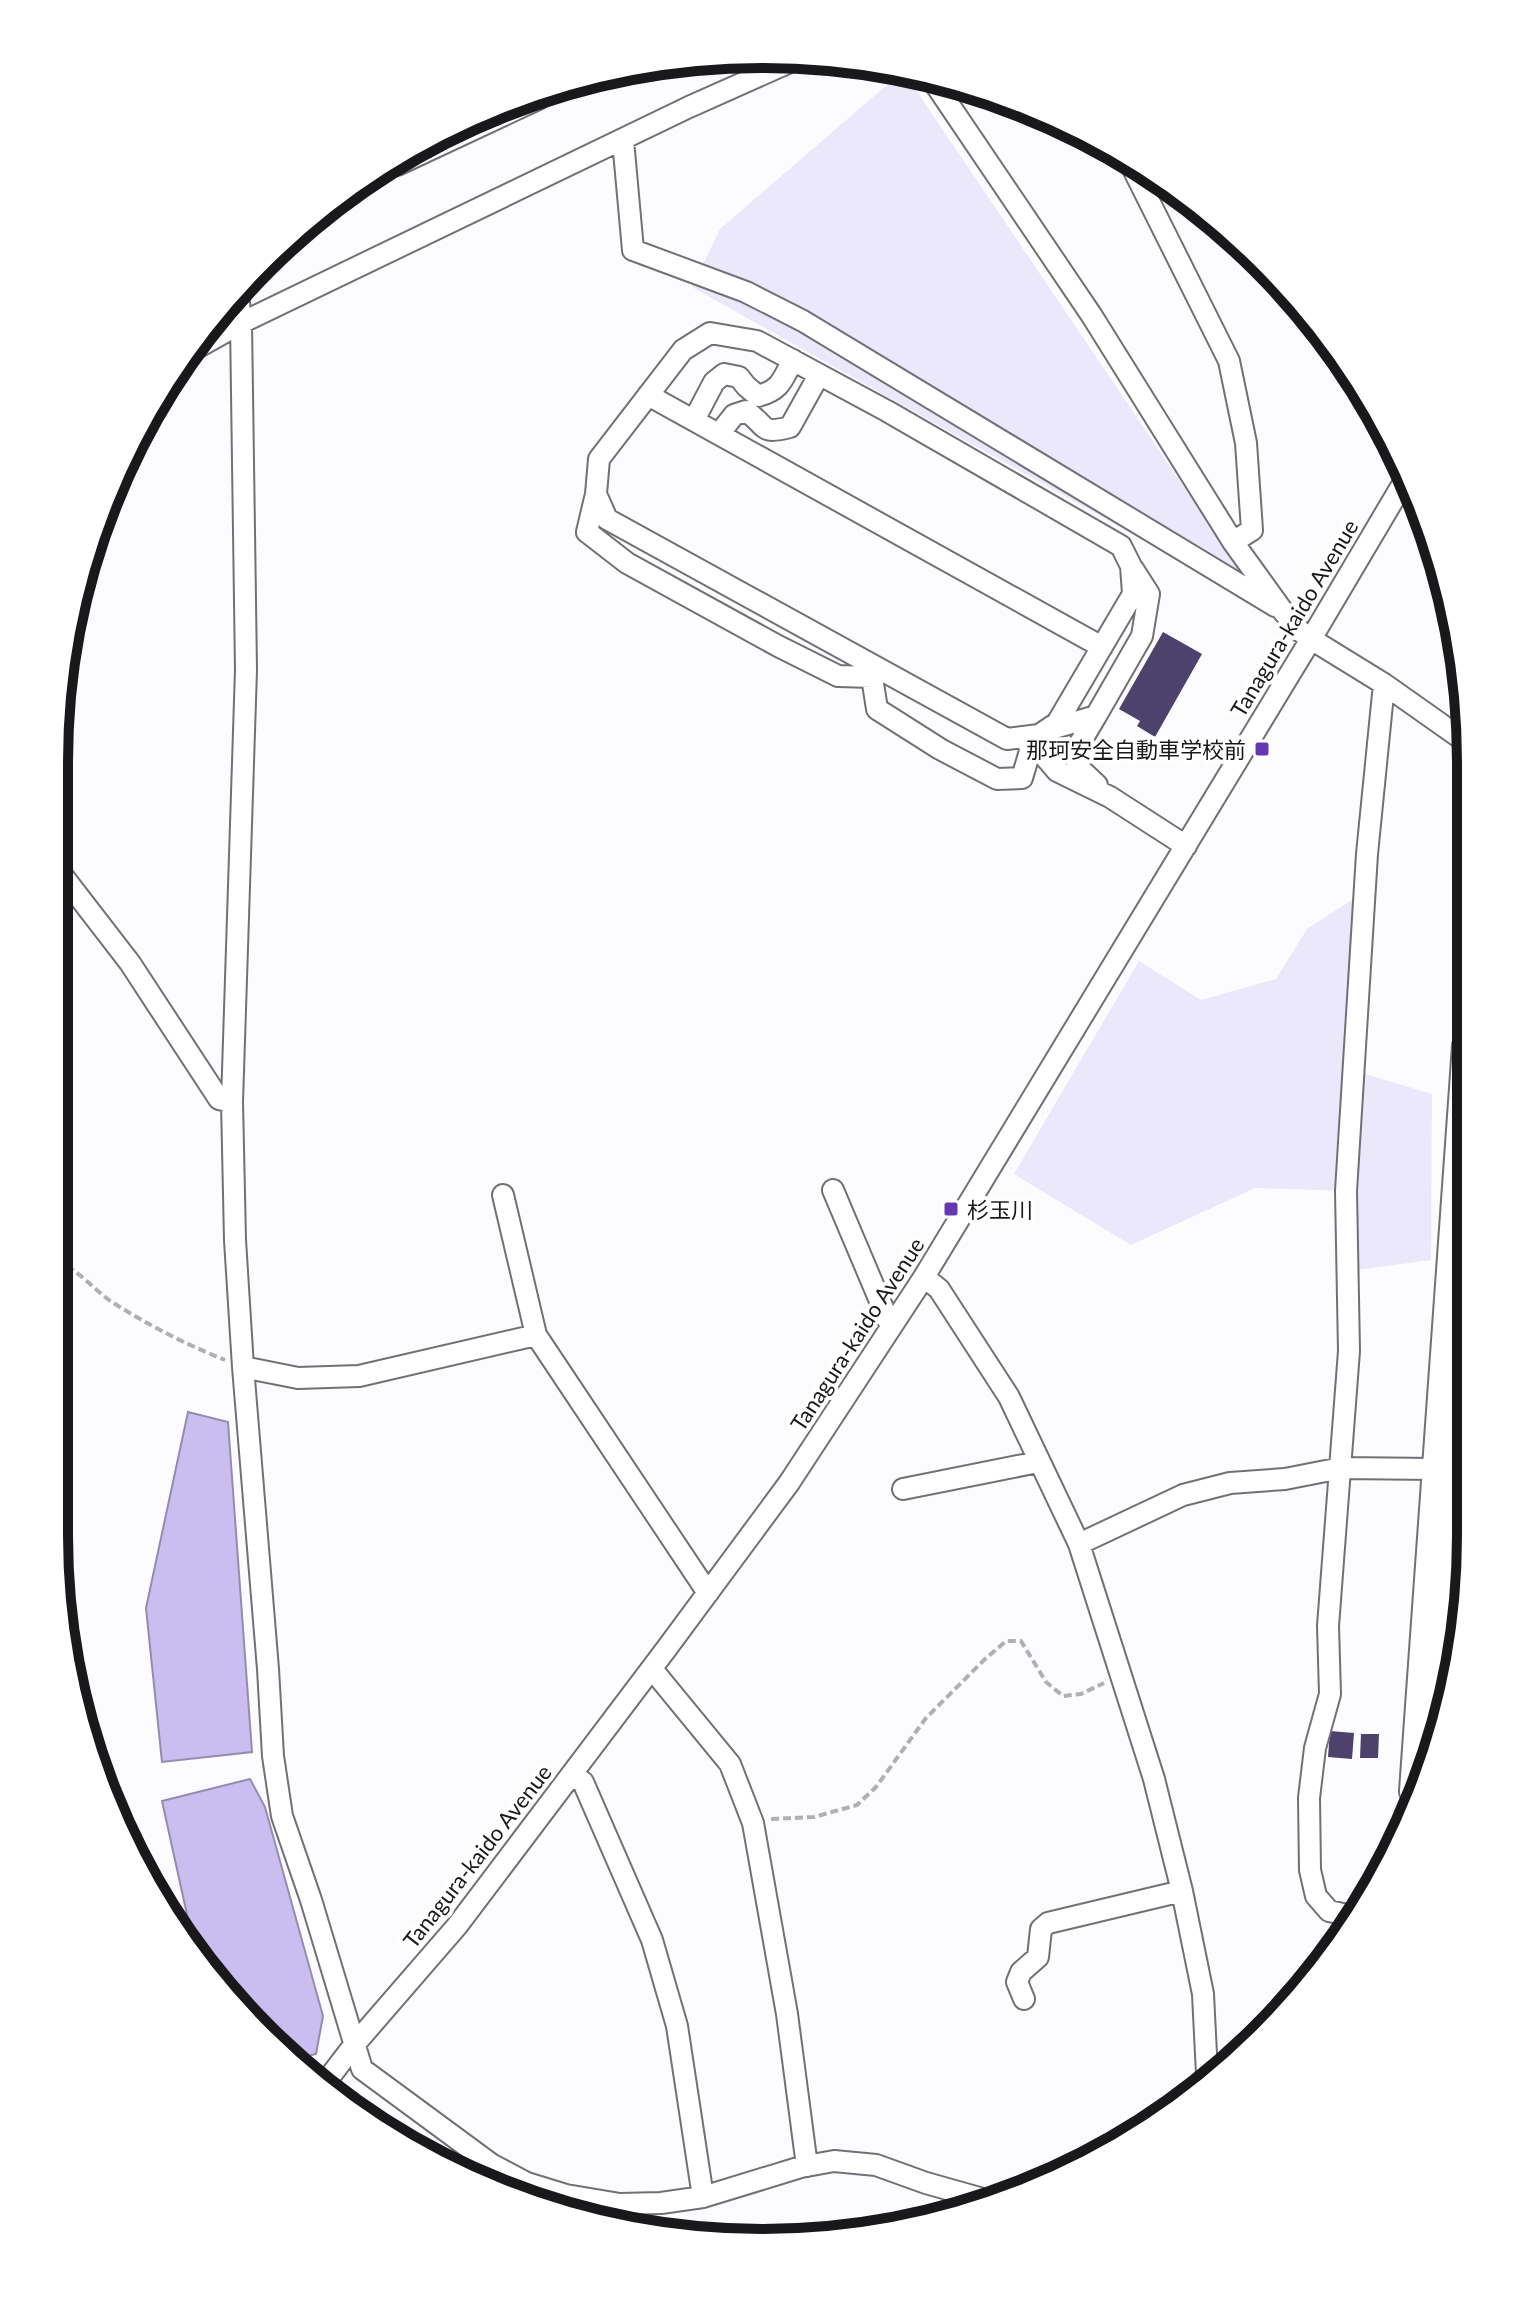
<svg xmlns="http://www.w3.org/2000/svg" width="1525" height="2297" font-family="Lato,'Noto Sans JP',sans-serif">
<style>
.green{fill:#ece8fb}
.water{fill:#c9beef;stroke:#948caf;stroke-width:2}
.building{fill:#4c426b}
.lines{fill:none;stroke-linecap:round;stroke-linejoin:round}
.minor-casing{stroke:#717076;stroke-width:24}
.highway-casing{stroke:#717076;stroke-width:34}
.path{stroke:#b0afb2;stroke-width:4;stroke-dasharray:8 4;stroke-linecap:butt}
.minor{stroke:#fff;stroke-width:20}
.highway{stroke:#fff;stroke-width:30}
.poi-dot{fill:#6338b0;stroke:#fff;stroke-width:3}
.labels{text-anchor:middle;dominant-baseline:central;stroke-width:8;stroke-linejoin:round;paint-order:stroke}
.street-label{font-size:22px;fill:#19191b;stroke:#fff}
.poi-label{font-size:22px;fill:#19191b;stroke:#fff;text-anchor:end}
.rim{fill:none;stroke:#19191b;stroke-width:10}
</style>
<rect width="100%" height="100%" fill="#fcfbfe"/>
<path class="green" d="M903,71L1244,576L1239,594L692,287L720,229Z
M1353,899L1345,1068L1432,1094L1431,1260L1357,1270L1354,1191L1255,1188L1131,1245L1014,1174L1139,961L1201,1000L1276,979L1307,929Z"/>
<path class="water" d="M188,1412L228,1422L252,1752L162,1762L146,1608Z
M250,1779L265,1807L323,2016L316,2054L296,2059L195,1951L162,1801Z"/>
<path class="building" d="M1163,632L1202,654L1155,737L1137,726L1140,721L1119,709Z
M1330,1731L1354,1733L1352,1759L1328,1757Z
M1361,1734H1379L1378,1758H1360Z"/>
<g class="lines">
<g class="minor-casing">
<path id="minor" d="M931,78L1092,316L1233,542L1282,610L1300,631L1311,639L1384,684L1469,744
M623,140L633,250L746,292L803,321L1275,606
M1126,155L1229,361L1246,443L1252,530L1233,542
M238,293L241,323L246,670L232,1102L235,1240L243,1367L268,1669L273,1756L282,1816L311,1900L362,2069L491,2164L527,2183L566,2195L620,2204L661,2203L703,2197L801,2167L834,2161L876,2165L926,2183L990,2201
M710,333L757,341L887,411L1121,546L1131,566L1133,594L1057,723L1039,735L1007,739L607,519L596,494L599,459L683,350Z
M193,350L241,323L689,107L799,58
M648,395L1102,647
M694,420L714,382L724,374L739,377L746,386L758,396C781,390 782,380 793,360
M719,434L734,415L746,411C768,426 759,435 790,427L819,375
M596,494L587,532L627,563L778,646L838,676L872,677L878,668
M872,677L877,709L940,749L997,779L1022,778L1030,751L1028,737
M1096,716L1074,753L1079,768L1097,785
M1051,729L1096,716L1142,636L1149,594L1133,569
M1028,737L1057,771L1110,797L1186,846
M59,871L130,963L219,1099L232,1102
M833,1190L891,1327
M924,1277L939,1289L1009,1397L1079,1544L1154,1779L1182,1891L1203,1994L1207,2074
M536,1335L708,1593
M243,1367L298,1378L359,1376L536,1335L503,1195
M903,1489L1038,1462
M1079,1544L1183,1495L1230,1483L1285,1479L1341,1468L1436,1469L1466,1472
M652,1669L730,1764L753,1823L787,2014L807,2166
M571,1775L583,1782L652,1940L677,2026L703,2197
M1352,1916L1329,1911L1316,1896L1310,1870L1309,1798L1315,1748L1330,1694L1328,1626L1349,1351L1346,1191L1367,854L1384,684
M1024,1999L1017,1982L1021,1972L1038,1957L1041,1929L1048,1923L1182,1891
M322,2087L354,2045L457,1926L667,1648L789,1483L924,1277L1311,639L1408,475"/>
</g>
<g class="highway-casing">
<path id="highway" d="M396,160L537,94
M1453,1667L1466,1484
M1415,1791L1468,1046"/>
</g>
<path class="path" d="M56,1261C78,1269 93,1289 112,1302C148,1325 185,1344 225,1360
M771,1819L814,1817L857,1805L876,1787L926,1718L984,1660L1006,1641H1021L1046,1682L1063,1696L1081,1694L1104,1683"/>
<use href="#minor" class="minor"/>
<use href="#highway" class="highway"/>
</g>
<g class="poi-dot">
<rect x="1254" y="741" width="16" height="16" rx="4"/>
<rect x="943" y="1201" width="16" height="16" rx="4"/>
</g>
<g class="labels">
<g class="street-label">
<text transform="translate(1294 618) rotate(-59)">Tanagura-kaido Avenue</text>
<text transform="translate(857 1334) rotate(-57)">Tanagura-kaido Avenue</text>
<text transform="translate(477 1856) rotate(-52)">Tanagura-kaido Avenue</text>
</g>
<g class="poi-label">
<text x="1246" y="749">那珂安全自動車学校前</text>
<text x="967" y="1209" text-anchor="start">杉玉川</text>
</g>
</g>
<path d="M0 0H1525V2297H0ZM762 68H763A694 694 0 0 1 1457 762V1535A694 694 0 0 1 763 2229H762A694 694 0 0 1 68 1535V762A694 694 0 0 1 762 68Z" fill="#fff" fill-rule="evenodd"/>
<path class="rim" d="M762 68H763A694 694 0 0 1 1457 762V1535A694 694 0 0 1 763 2229H762A694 694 0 0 1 68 1535V762A694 694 0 0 1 762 68Z"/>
</svg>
